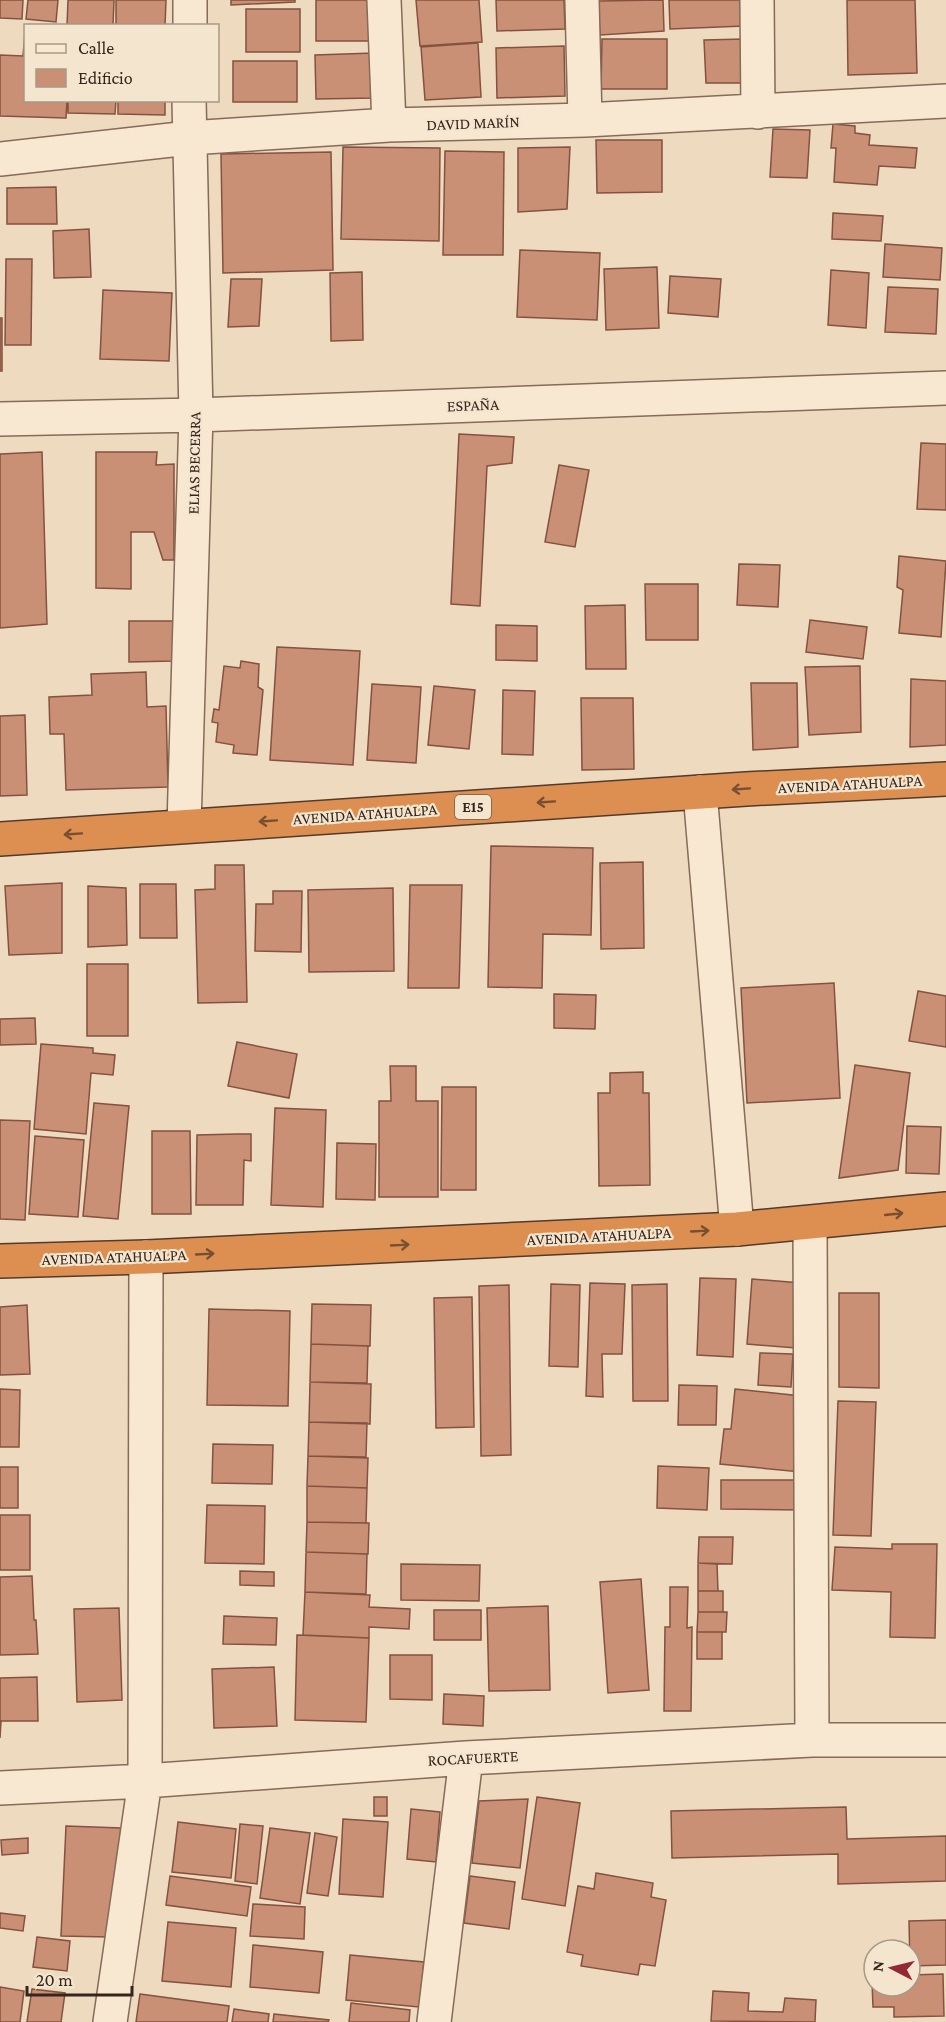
<svg xmlns="http://www.w3.org/2000/svg" width="946" height="2022" font-family="'Crimson Pro',serif">
<style>
.building{fill:#ca9076;stroke:#84523e;stroke-width:1.5}
.lines{fill:none;stroke-linecap:round;stroke-linejoin:round}
.minor-casing{stroke:#856b58;stroke-width:36}
.highway-casing{stroke:#533a2c;stroke-width:36}
.minor{stroke:#f8e8d2;stroke-width:33}
.highway{stroke:#dc8f50;stroke-width:33}
.oneway{stroke:#784f31}
.labels{text-anchor:middle;dominant-baseline:central;stroke-width:4.5;stroke-linejoin:round;paint-order:stroke}
.shield{fill:#f4e5cf;stroke:#6e5f52;stroke-width:1.5}
.shield-label{font-size:15px;font-weight:bold;fill:#35251c}
.street-label{font-size:16px;fill:#35251c;stroke:#f4e5cf}
</style>
<rect width="100%" height="100%" fill="#eddabf"/>
<path class="building" d="M0,0H23L22,19L0,18Z
M28,0H58L56,22L26,19Z
M68,0H114L113,26H67Z
M116,0H166L165,26H116Z
M231,0H295V2L231,5Z
M316,0H370L371,41H316Z
M416,0H479L482,42L420,46Z
M496,0H564L565,29L497,31Z
M663,0L664,31L600,35L598,1Z
M669,0H743L744,26L670,29Z
M847,0H915L917,73L848,75Z
M246,9H300V52H246Z
M25,33L26,100H67L66,118L0,116V55L23,56Z
M602,39H667V89H601Z
M744,39L746,83H706L704,40Z
M478,43L481,97L425,100L421,47Z
M564,46L565,96L497,98L496,48Z
M374,53L375,98L316,99L315,55Z
M233,61H297V102H233Z
M68,100H116L115,114L68,113Z
M118,100H165V115L118,114Z
M833,124L855,126V133L870,135L869,145L917,148L915,168L879,166L877,185L834,182L836,148H831Z
M773,129L810,130L807,178L770,177Z
M596,140H662V192L597,193Z
M343,147L440,148L439,241L341,239Z
M570,147L567,209L518,212V148Z
M445,151L504,152L503,255H443Z
M331,152L333,270L223,273L221,154Z
M56,187L57,224H7V188Z
M833,213L883,216L881,241L832,239Z
M89,229L91,277L54,278L53,231Z
M885,244L942,248L940,280L883,277Z
M520,250L600,253L597,320L517,317Z
M6,259H32L31,345H5Z
M657,267L659,328L606,330L604,269Z
M831,270L869,273L866,328L828,325Z
M362,272L363,340L331,341L330,273Z
M670,276L721,279L718,317L668,313Z
M231,279H262L259,326L228,327Z
M888,287L938,289L936,334L885,332Z
M103,290L172,293L169,361L100,359Z
M0,318H2V371H0Z
M459,434L514,437L512,463L487,466L480,606L451,604Z
M921,443L946,444V510L917,509Z
M42,452L47,624L0,628V454Z
M96,452H157L156,465L174,464V560H163L154,532H131V589L96,588Z
M559,465L589,470L575,547L545,542Z
M899,556L946,561L941,637L899,633L903,590L897,587Z
M739,564L780,565L778,607L737,605Z
M645,584H698V640H646Z
M625,605L626,669H586L585,606Z
M810,620L867,627L863,659L806,652Z
M129,621H173V661L129,662Z
M496,625L537,626V661L496,660Z
M277,647L360,651L353,765L270,760Z
M241,661L259,664L258,687L263,690L257,755L233,753L234,745L216,742L218,723L212,722L214,709L219,710L224,666L240,668Z
M860,666L861,732L809,735L805,667Z
M146,672L147,707L166,706L168,787L66,790L64,734H50L49,697L92,695L91,674Z
M911,679L946,681V745L910,747Z
M751,683H797L798,747L753,750Z
M372,684L421,687L416,763L367,760Z
M434,686L475,690L469,749L428,745Z
M503,690L535,691L533,755L502,754Z
M581,698H633L634,769L582,770Z
M25,715L27,795L0,796V716Z
M491,846L593,848L591,935L543,934L542,988L488,987Z
M643,862L644,948L601,949L600,863Z
M215,865H244L247,1002L198,1003L195,890L215,889Z
M62,883V953L9,955L5,886Z
M140,884H176L177,938H140Z
M410,885H462L459,988H408Z
M88,886L126,888L127,945L88,947Z
M393,888L394,971L309,972L308,890Z
M273,891H302L301,952L255,951L256,904H273Z
M87,964H128V1036H87Z
M834,983L840,1098L747,1103L741,988Z
M918,991L946,996V1047L909,1041Z
M554,994L596,995L595,1029L554,1028Z
M35,1018L36,1044L0,1045V1019Z
M237,1042L297,1054L289,1098L228,1086Z
M41,1044L93,1048V1053L115,1055L113,1075L91,1073L86,1134L34,1129Z
M855,1065L910,1073L898,1170L839,1178Z
M390,1066H416V1101H438V1197H379V1101H391Z
M643,1072V1093H649L650,1185L599,1186L598,1093H610V1073Z
M442,1087H476V1190H441Z
M94,1103L129,1106L118,1219L83,1216Z
M275,1108L326,1110L323,1207L271,1205Z
M0,1120L30,1121L25,1220L0,1219Z
M907,1126L941,1127L939,1174L906,1173Z
M152,1131H190L191,1214H152Z
M237,1134H251V1161L244,1160L243,1205H196L197,1135Z
M35,1136L84,1140L78,1217L29,1214Z
M337,1143L376,1144L375,1200L336,1199Z
M700,1278L736,1279L733,1357L697,1355Z
M752,1279L801,1283L796,1348L747,1344Z
M590,1283L625,1284L622,1354H602L603,1397L586,1396Z
M551,1284L580,1285L578,1367L549,1366Z
M667,1284L668,1401H633L632,1285Z
M509,1285L511,1455L481,1456L479,1286Z
M839,1293H879V1388L839,1387Z
M472,1297L474,1427L436,1428L434,1298Z
M312,1304L371,1305L370,1346L311,1344Z
M27,1305L30,1374L0,1375V1307Z
M209,1309L290,1311L288,1406L207,1405Z
M311,1344L368,1346L367,1383L310,1382Z
M760,1353L793,1354L791,1387L758,1385Z
M310,1382L371,1384L370,1424L309,1422Z
M679,1385L717,1386L716,1425H678Z
M0,1389L20,1390L19,1447H0Z
M735,1389L801,1396V1472L720,1464L724,1429H731Z
M838,1401L876,1402L871,1536L833,1535Z
M309,1422L367,1423L366,1457L308,1456Z
M213,1444L273,1445L272,1484L212,1483Z
M308,1456L368,1458L367,1488L307,1486Z
M658,1466L709,1468L707,1510L657,1508Z
M0,1467H18V1508H0Z
M721,1480H803V1510L721,1509Z
M307,1486L367,1488L366,1523L307,1522Z
M207,1505L265,1506L264,1564L205,1563Z
M0,1515H30V1570H0Z
M307,1522L369,1523L368,1554L306,1552Z
M699,1537H733L732,1564L698,1563Z
M892,1544H937L935,1638L890,1637L891,1592L832,1590L835,1547L892,1549Z
M306,1552L367,1554L366,1594L305,1592Z
M698,1563L717,1564L718,1591H698Z
M401,1564L480,1565L479,1601L401,1600Z
M240,1571L274,1572V1586L240,1585Z
M32,1576L34,1620H36L38,1654L0,1655V1577Z
M641,1579L649,1690L608,1693L600,1582Z
M670,1587H688L687,1628L692,1627L691,1711H664L665,1627H670Z
M698,1591H723V1612H698Z
M305,1592L370,1595L369,1607L410,1609L409,1629L369,1627V1638L303,1635Z
M548,1606L550,1690L489,1691L487,1608Z
M119,1608L122,1700L77,1702L74,1609Z
M434,1610H481V1640H434Z
M698,1612H727L726,1632H697Z
M224,1616L277,1618L276,1645L223,1644Z
M697,1632H722V1659H697Z
M297,1635L369,1638L366,1722L295,1720Z
M390,1655H432V1700L390,1699Z
M274,1667L277,1726L214,1728L212,1669Z
M37,1677L38,1721H1L0,1738V1678Z
M444,1694L484,1696L483,1726L443,1724Z
M374,1797H387V1816H374Z
M537,1797L580,1803L565,1906L522,1899Z
M528,1799L520,1868L472,1863L479,1801Z
M846,1807L847,1839L946,1836V1881L838,1884V1854L672,1858L671,1811Z
M411,1809L440,1812L436,1862L407,1859Z
M343,1819L388,1822L383,1897L339,1894Z
M178,1822L236,1829L231,1878L172,1872Z
M240,1824L263,1826L257,1884L235,1881Z
M66,1826L121,1828L109,1937L61,1936Z
M270,1828L310,1833L300,1904L260,1898Z
M315,1833L337,1837L328,1896L307,1893Z
M28,1838V1853L2,1855L1,1840Z
M596,1873L653,1883L651,1897L666,1900L655,1966L640,1964L638,1975L581,1966L583,1955L567,1952L578,1886L594,1889Z
M170,1876L251,1887L247,1916L166,1905Z
M470,1876L515,1882L509,1929L464,1923Z
M253,1904L305,1907L304,1939L250,1936Z
M0,1913L25,1916L23,1931L0,1928Z
M946,1920V1965L910,1966L909,1921Z
M168,1922L236,1928L231,1987L162,1981Z
M37,1937L70,1941L67,1971L33,1967Z
M253,1945L323,1952L319,1993L250,1987Z
M350,1955L424,1962L419,2007L346,2000Z
M943,1974L944,2016L894,2017V2007H873L872,1982H874V1986H910V1975Z
M0,1987L24,1991L20,2022H0Z
M32,1989L65,1993L61,2022H27Z
M713,1991L749,1993L748,2011L783,2012L785,1998L816,2000L815,2022L711,2021Z
M140,1994L229,2006L227,2022H136Z
M351,2003L410,2010L409,2022H349Z
M234,2009L269,2014L268,2022H232Z
M274,2014L329,2020L328,2022H273Z"/>
<g class="lines">
<g class="minor-casing">
<path id="minor" d="M384,0L389,125
M582,0L585,120
M757,0L758,112
M190,26V0
M0,159L189,138L389,125L585,120L946,101
M0,419L196,415L946,388
M700,792L737,1229
M184,826L196,415L189,100
M810,1223L812,1740
M0,1788L145,1781L466,1758L812,1740H946
M110,2022L145,1781L146,1257
M434,2022L466,1758"/>
</g>
<g class="highway-casing">
<path id="highway" d="M0,839L746,789L946,779
M0,1261L146,1257L737,1229L946,1209"/>
</g>
<use href="#minor" class="minor"/>
<use href="#highway" class="highway"/>
</g>
<defs><path id="oneway-shaft" d="M-6 0H5M1.5-3L5.5 0L1.5 3" fill="none" stroke-width="1.6" stroke-linecap="round" stroke-linejoin="round" transform="scale(1.5)"/></defs>
<g class="oneway">
<use href="#oneway-shaft" transform="translate(741 789) rotate(176)"/>
<use href="#oneway-shaft" transform="translate(546 802) rotate(176)"/>
<use href="#oneway-shaft" transform="translate(268 821) rotate(176)"/>
<use href="#oneway-shaft" transform="translate(73 834) rotate(176)"/>
<use href="#oneway-shaft" transform="translate(894 1214) rotate(-6)"/>
<use href="#oneway-shaft" transform="translate(700 1231) rotate(-3)"/>
<use href="#oneway-shaft" transform="translate(400 1245) rotate(-3)"/>
<use href="#oneway-shaft" transform="translate(205 1254) rotate(-3)"/>
</g>
<g class="labels">
<rect class="shield" x="455" y="795" width="36" height="24" rx="4.5"/>
<g class="shield-label">
<text x="473" y="807">E15</text>
</g>
<g class="street-label">
<text transform="translate(473 123) rotate(-2)">DAVID MARÍN</text>
<text transform="translate(473 405) rotate(-2)">ESPAÑA</text>
<text transform="translate(194 463) rotate(-89)">ELIAS BECERRA</text>
<text transform="translate(850 784) rotate(-3)">AVENIDA ATAHUALPA</text>
<text transform="translate(365 814) rotate(-4)">AVENIDA ATAHUALPA</text>
<text transform="translate(599 1236) rotate(-3)">AVENIDA ATAHUALPA</text>
<text transform="translate(114 1257) rotate(-2)">AVENIDA ATAHUALPA</text>
<text transform="translate(473 1758) rotate(-3)">ROCAFUERTE</text>
</g>
</g>
<rect x="24" y="24" width="195" height="78" fill="#f4e5cf" stroke="#a89887" stroke-width="1.5"/>
<rect x="36" y="44" width="30" height="9" fill="#f8e8d2" stroke="#a89887" stroke-width="1.5"/>
<text x="78" y="54" font-size="18" fill="#35251c">Calle</text>
<rect x="36" y="69" width="30" height="18" fill="#ca9076" stroke="#a89887" stroke-width="1.5"/>
<text x="78" y="84" font-size="18" fill="#35251c">Edificio</text>
<g transform="translate(892 1968) rotate(277)"><circle r="28" fill="#f4e5cf" stroke="#a89887" stroke-width="1.5"/>
<path d="M0-4.5L10 22L0 15L-10 22Z" fill="#932936"/>
<text y="-9" font-size="16" font-weight="bold" text-anchor="middle" fill="#35251c">N</text>
</g>
<path d="M27 1986v9h105v-9" fill="none" stroke="#35251c" stroke-width="3"/>
<text x="36" y="1986" font-size="18" fill="#35251c" stroke="#f4e5cf" stroke-width="4.5" paint-order="stroke">20 m</text>
</svg>
